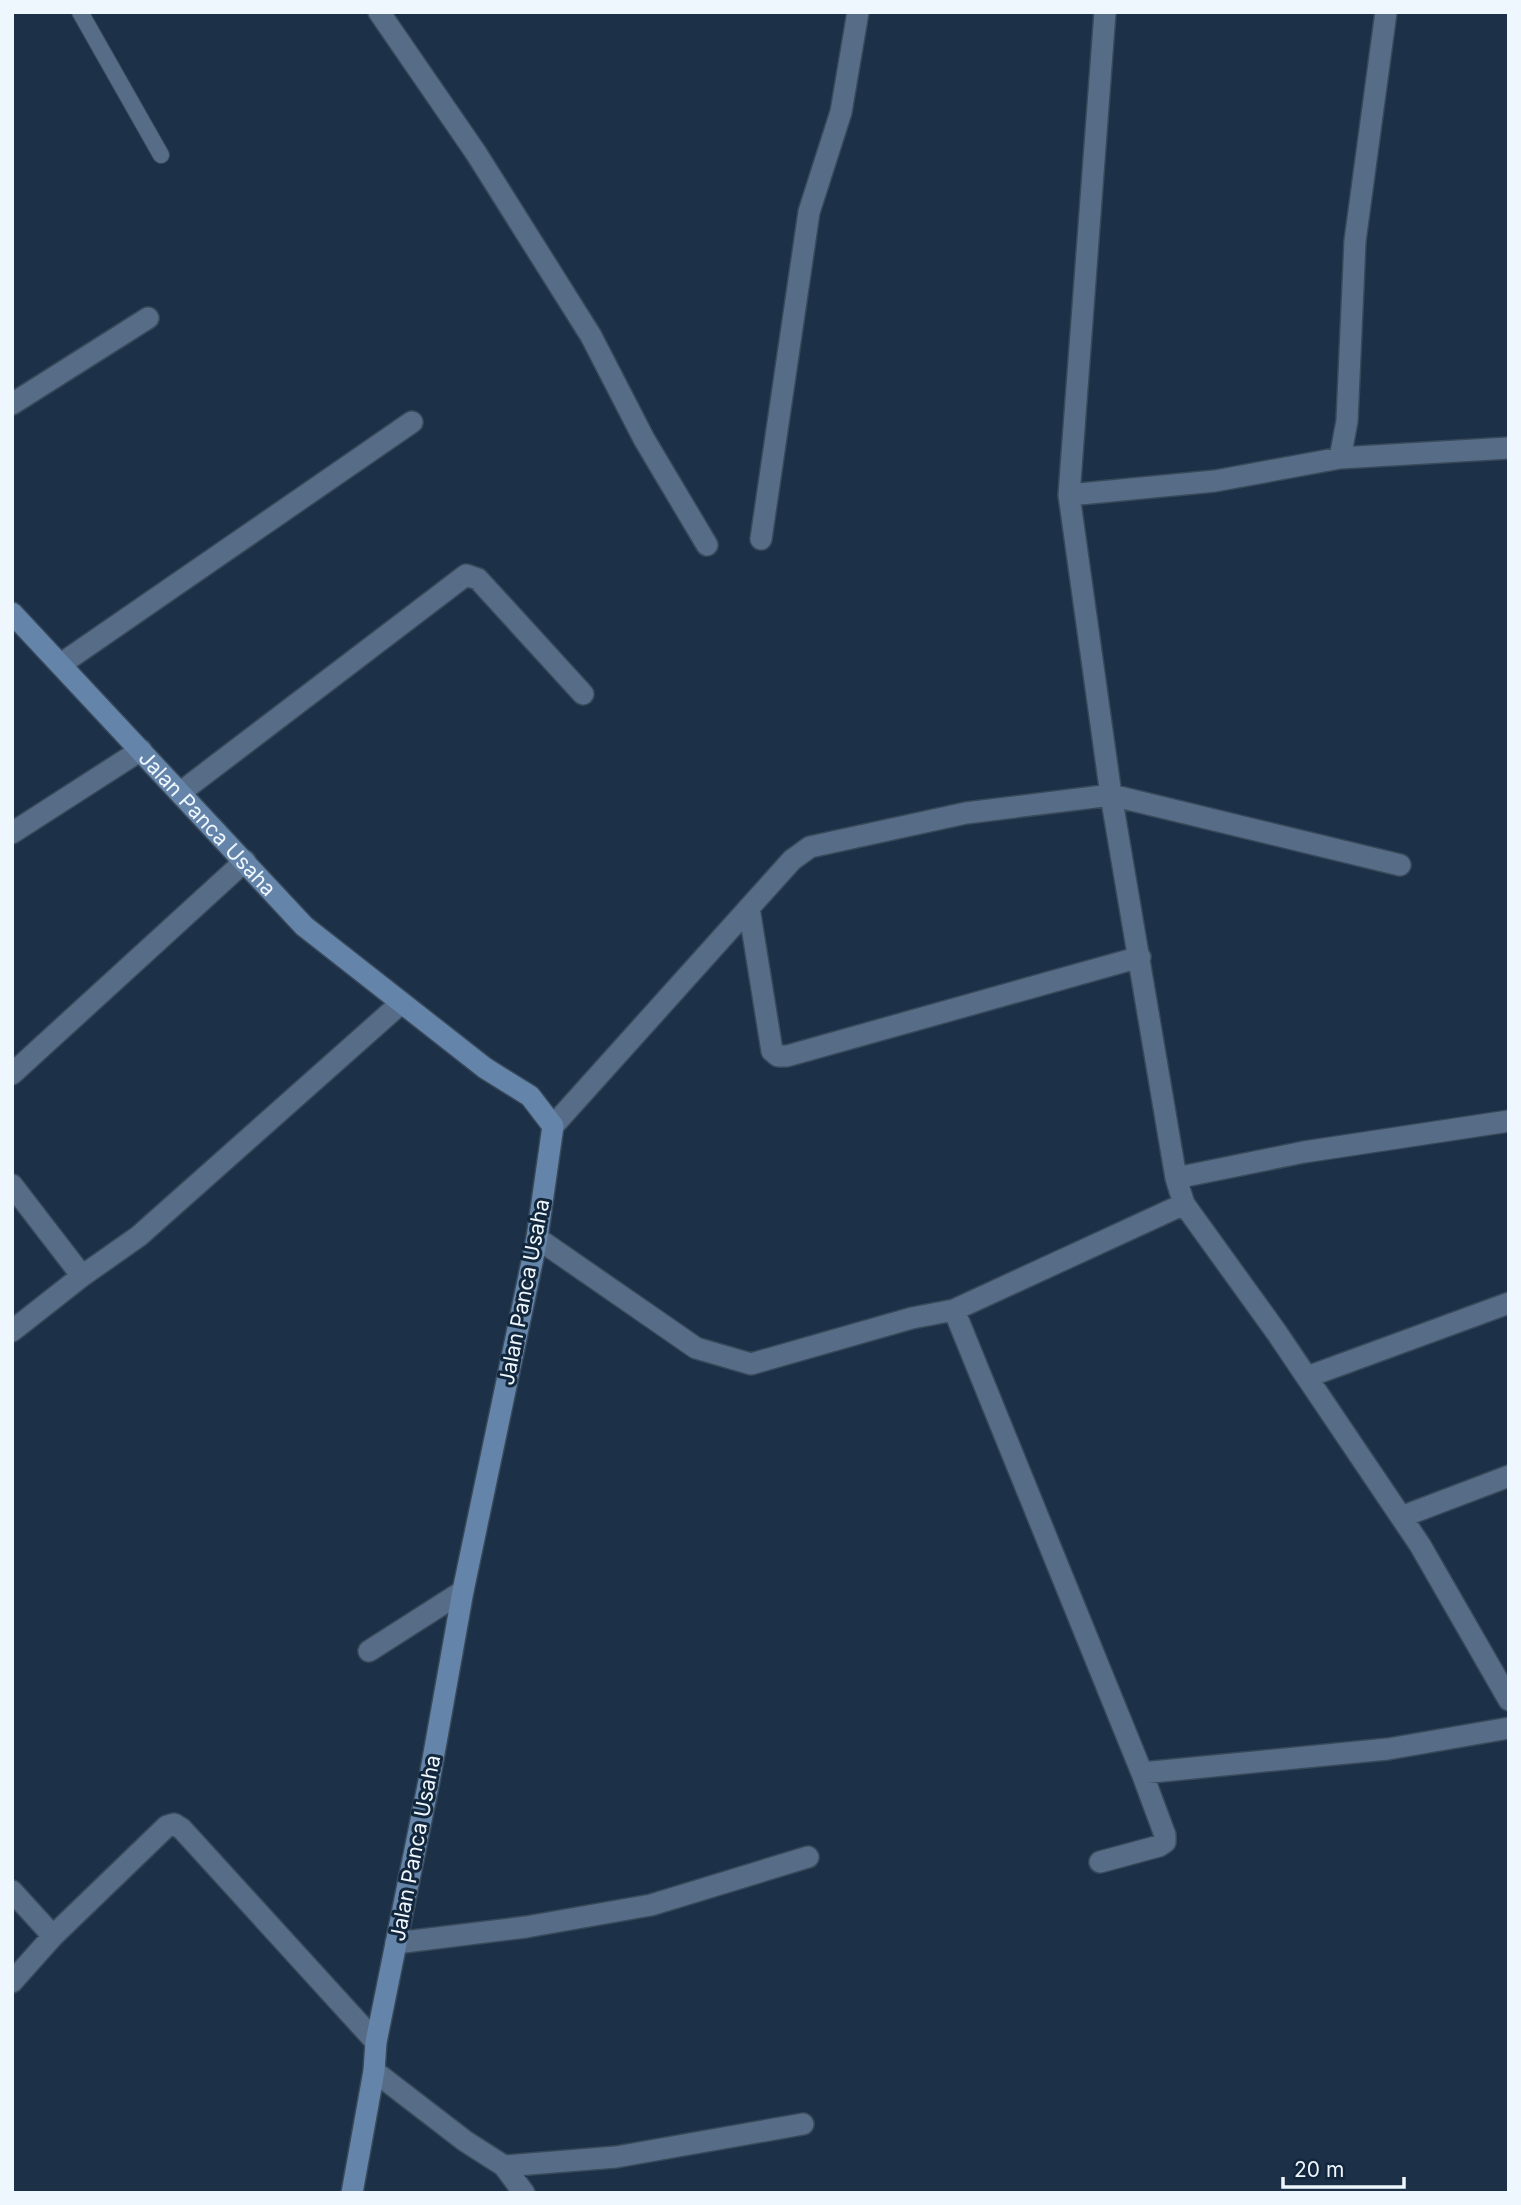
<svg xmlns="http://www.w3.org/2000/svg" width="1521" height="2205" font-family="Inter,sans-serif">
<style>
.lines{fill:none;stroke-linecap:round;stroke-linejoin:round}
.lane-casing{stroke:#38495a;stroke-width:18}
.street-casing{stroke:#38495a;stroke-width:24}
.secondary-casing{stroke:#38495a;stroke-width:24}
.lane{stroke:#576d87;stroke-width:16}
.street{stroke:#576d87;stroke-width:21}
.secondary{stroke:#6484a9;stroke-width:21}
.labels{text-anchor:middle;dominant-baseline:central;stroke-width:6;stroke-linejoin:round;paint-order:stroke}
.street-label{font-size:21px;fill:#eef6fe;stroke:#12263c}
</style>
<rect width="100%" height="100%" fill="#1c3047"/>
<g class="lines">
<g class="lane-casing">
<path id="lane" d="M80,12L161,155"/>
</g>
<g class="street-casing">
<path id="street" d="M379,12L476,153L591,336L644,439L707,545
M1105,12L1069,495L1111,795L1176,1178L1184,1204L1277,1333L1420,1545L1509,1700
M12,404L148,318
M1340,458L1347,421L1355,241L1386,12
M1069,495L1215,481L1340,458L1509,448
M761,539L809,212L841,112L858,12
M61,664L412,422
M181,792L466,575L478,579L583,694
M12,833L141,750
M749,908L772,1051L778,1056H787L1140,957
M12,1074L245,861
M553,1126L792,860L810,847L966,813L1111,795L1400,865
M1176,1178L1304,1152L1509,1121
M12,1185L82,1276
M537,1238L696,1348L751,1364L912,1318L954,1310L1184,1204
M954,1310L1142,1773L1388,1749L1509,1728
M12,1331L82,1276L139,1236L400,1004
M1307,1377L1509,1303
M1401,1517L1509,1476
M369,1651L463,1591
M1100,1862L1159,1846L1165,1842V1835L1142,1773
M12,1891L53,1936L167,1826L174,1824L182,1829L376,2042
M396,1943L526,1927L651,1905L808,1857
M12,1982L53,1936
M374,2071L465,2141L504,2166L524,2193
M504,2166L616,2157L803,2124"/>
</g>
<g class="secondary-casing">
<g id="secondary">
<path id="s1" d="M12,613L304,926L485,1068L530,1096L553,1126L537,1238L463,1591L430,1776L376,2042L374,2071L352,2193"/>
</g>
</g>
<use href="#lane" class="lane"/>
<use href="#street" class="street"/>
<use href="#secondary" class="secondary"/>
</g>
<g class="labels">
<g class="street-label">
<text stroke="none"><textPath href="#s1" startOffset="287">Jalan Panca Usaha</textPath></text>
<text transform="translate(524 1292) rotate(-79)">Jalan Panca Usaha</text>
<text transform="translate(415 1848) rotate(-79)">Jalan Panca Usaha</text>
</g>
</g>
<rect width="1521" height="2205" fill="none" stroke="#eef6fe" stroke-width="28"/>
<path d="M1283 2177v10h121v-10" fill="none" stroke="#eef6fe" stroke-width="3.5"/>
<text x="1294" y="2177" font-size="21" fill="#eef6fe" stroke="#12263c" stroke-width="5" paint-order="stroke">20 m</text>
</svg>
